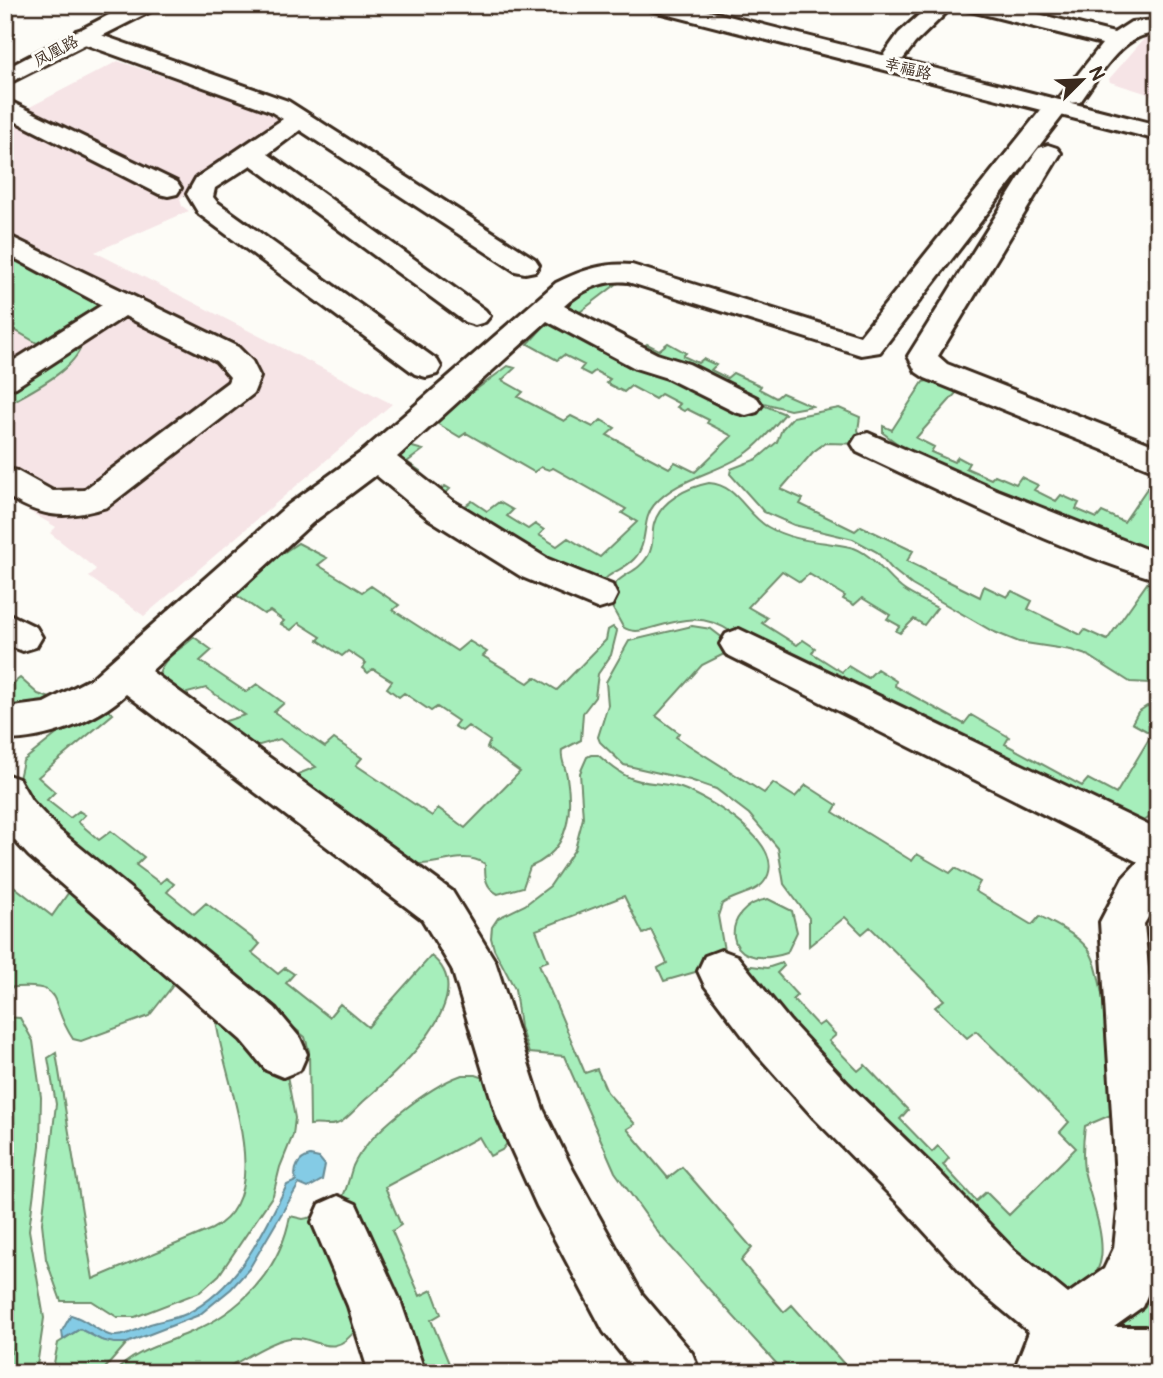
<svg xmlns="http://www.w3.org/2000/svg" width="1163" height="1378" font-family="Pangolin,'LXGW WenKai TC',sans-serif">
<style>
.built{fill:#f6e4e6}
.green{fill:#a6eebb;stroke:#708c6c;stroke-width:2}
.water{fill:#84cbe5;stroke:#678b95;stroke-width:2}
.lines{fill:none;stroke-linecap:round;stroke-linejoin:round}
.minor-casing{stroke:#3b2a1e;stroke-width:6}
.major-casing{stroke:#3b2a1e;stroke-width:6}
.minor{fill:#fdfcf7;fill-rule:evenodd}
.major{fill:#fdfcf7;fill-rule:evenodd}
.labels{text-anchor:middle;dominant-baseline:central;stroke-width:6;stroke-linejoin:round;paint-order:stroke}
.far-street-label{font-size:16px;fill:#3b2a1e;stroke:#fdfcf7}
</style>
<rect width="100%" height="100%" fill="#fdfcf7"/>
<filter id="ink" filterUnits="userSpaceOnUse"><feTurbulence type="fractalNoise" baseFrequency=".0143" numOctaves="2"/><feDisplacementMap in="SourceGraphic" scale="14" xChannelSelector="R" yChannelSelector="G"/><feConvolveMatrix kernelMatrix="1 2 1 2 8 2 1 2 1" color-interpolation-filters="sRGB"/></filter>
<g filter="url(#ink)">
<path class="built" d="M1158,31V97L1110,82L1109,79L1150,32Z
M118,61L289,118L188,190L180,199L182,206L189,211L95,252L392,404L144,616L89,577L96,569L50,533L56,527L5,497V120Z"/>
<path class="green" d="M5,252L98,302L100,304L37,343L11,328L5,331Z
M614,276L623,279L576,315L589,322L588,325L611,336L617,332L622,334L619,337L641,348L647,344L659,350L668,343L686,353L683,356L698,363L703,359L716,365L711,370L727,378L733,373L761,386L759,389L776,398L782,393L812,406L790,410L760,402L745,401L680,370L648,360L561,312V308C577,295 593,277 614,276Z
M555,320L785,414C774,426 763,441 748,452C720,473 678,477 654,505C641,520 649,544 634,559C624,570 608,572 600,585H591L401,472L392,449L402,444L423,450L407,462L420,471L415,476L438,491L445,486L450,489L445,494L465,506L472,501L487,511L499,502L513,510L507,516L528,529L535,524L544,530L539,535L557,546L568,538L600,557L637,522L622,513L626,509L553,468L549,470L541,467L534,472L466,433L460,437L433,421L508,366L515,368L502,380L523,392L518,397L564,421L571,416L593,427L601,420L615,428L607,435L669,468L675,462L695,472L732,436L707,423L709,420L687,409L684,411L677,407L680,404L661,394L655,399L631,386L624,392L606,383L610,379L595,371L590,375L580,370L584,365L564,355L557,360L528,344L544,326Z
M83,339C80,369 30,391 5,406V391Z
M927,381L946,385L957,392L916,438L934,447L931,452L954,462L958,457L969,463L966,468L991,479L995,475L1016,484L1021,477L1038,485L1034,490L1056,501L1061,495L1079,503L1076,509L1097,518L1102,512L1124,522L1148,487L1158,494V556H1150L910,453L883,433V426L892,430L923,382Z
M839,408L860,417L858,430L864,444L825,443L813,452L781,489L803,499L800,504L855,531L861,526L913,551L907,561L980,597L984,586L1007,597L1012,591L1032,601L1028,609L1081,635L1085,630L1107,640L1155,572H1158V681L1151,683L1130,682L1089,656L1071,650L1019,642L992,631L912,585L892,569L877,552L853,539L794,525L764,512L730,474L731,469L757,459L777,442L782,429L793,417Z
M709,483C738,485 745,514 768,527C794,542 822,541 850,547C871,551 888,579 904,590C914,597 927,602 937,608L924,625L914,619L900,633L896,631L900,626L887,619L890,615L862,598L854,605L843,599L845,596L809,574L800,582L782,571L748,607L767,618L762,623L797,645L803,640L815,648L812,653L842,672L848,666L868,678L877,669L896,681L895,686L964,724L971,715L1009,737L1005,744L1082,786L1088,779L1116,794L1152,734L1132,723L1138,712L1147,706L1158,707L1157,813L1142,822L1131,824L733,633C684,598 646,644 623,627L607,598C615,573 636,576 648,556C655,544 651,535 654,524C660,501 688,487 709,483Z
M298,543L327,558L318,565L362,592L371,586L399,605L393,610L457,651L469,641L487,652L483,656L528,683L535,677L557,690L606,640L608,630L613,627L617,631L611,655L598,674L595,697L583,713L581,740L562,750C560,759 566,768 567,777C573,814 569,851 530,867L523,887L498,894C485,887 485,878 485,864C464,850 441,865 419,864L293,776L316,767L280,739L253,747L219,723L245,715L206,688L180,695L159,681C158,658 180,651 194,637L212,650L200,661L246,692L257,684L284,703L274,712L325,747L334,739L362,758L356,765L432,816L438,808L465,828L520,772L487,748L490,741L468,726L462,731L454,726L458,721L437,707L431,711L404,693L399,697L387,688L392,681L373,669L368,673L362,668L366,663L348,651L342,656L318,640L321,637L299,623L291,630L281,624L284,621L270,611L264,614L236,595L259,569Z
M692,626L711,629L736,648L702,665L656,716L679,733L676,737L764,793L773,783L795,797L806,785L837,805L833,812L912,861L917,854L950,873L955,868L980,882L975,891L1032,925L1040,916C1057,926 1075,933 1088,949C1106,972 1111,1081 1113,1114L1085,1126C1083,1141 1082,1155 1084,1170C1092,1211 1130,1283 1061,1292L846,1098L744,965L767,968L782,963L784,966L777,973L797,995L793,999L818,1026L824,1022L836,1035L829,1041L858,1071L865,1065L908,1110L900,1119L932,1152L938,1146L949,1158L943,1165L976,1201L986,1192L1009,1215L1076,1148L1060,1132L1069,1122L976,1031L967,1038L935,1007L944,1000L870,927L862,934L845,917L809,946V918L784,884L778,848L749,814L716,789L690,780L624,765L600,742L598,737L608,705L606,682L629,641Z
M20,678L38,694L50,698L49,704L5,710V690Z
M103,707L113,714L38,777L55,792L47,800L70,818L79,811L85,815L78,822L99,840L111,831L144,857L136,865L160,883L166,878L174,884L167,892L194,914L206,903L260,944L252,953L278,974L285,968L294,974L286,983L329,1017L340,1004L368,1027L431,956C484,996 394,1075 365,1100C357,1107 350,1116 341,1122C332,1128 320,1123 310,1125L309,1051L305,1037L31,807L18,783L23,761L83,713Z
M591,755H598C606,762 618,772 628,777C644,785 664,782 681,788C707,797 792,846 764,882C756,893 734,895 722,904L718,916L725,956L716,966L664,981L658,968L667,963L651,930L643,934L624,896L536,930L548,961L539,964L585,1073L597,1069L607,1092L635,1124L627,1129L668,1178L682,1167L752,1248L741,1261L784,1312L792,1305L852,1373H785L660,1235L615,1172L564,1056L529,1053L520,1027L515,989L494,949L491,938L492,927L498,918L525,905L550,886L575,849L583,818L580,773L587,757Z
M5,877L11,884L52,916L71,889L178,975L171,988L149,1016L81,1041L73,1039C46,999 69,981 5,988Z
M768,899L792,911L797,932L787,953C719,975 720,906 768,899Z
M223,1012L286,1070L295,1118L293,1135L280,1167L273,1195L219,1275L200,1292L135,1317H117L92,1301H61L46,1259L42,1223L56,1104L48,1058L56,1053L93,1279L212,1229C280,1194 221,1075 216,1019Z
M5,1017L20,1018L33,1041L41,1097L40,1145L29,1230L44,1318L36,1373H5V1356L11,1353L5,1313Z
M462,1075H476L490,1080L514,1134L502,1150L490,1156L479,1137L385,1187L401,1225L392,1231L420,1296L432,1290L441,1314L431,1320L453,1373H416L342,1198C348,1187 349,1177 353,1166C367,1134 428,1087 462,1075Z
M290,1216L303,1219L318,1216L357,1328C331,1365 314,1331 285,1339C261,1345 240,1364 216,1372C200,1377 136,1373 114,1373C135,1350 162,1345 189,1333C239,1313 280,1271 290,1216Z
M1135,1283L1158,1292V1343L1110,1330Z
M80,1329C97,1336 108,1344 127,1343L101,1373H52L58,1343Z"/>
<path class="water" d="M310,1156L319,1158L325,1165L322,1180L308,1188L299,1184L249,1269L231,1289L199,1315L127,1343H114L101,1340L80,1329L63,1339L62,1331L71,1315C86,1319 95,1330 109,1335C122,1339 138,1329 150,1324C161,1320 175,1319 186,1314C238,1288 262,1235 287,1185L296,1181C293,1169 298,1159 310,1156Z"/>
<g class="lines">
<g class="minor-casing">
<path id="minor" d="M930,5H954L915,43L903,59H887L884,54L899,33Z
M964,5H1002L1114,33L1131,22L1158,20V34C1124,30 1098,78 1080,102L1067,103L1069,106L1066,111L880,352L861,355L628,282C603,279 582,290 564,306L657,354L689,364L757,398L762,405L757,412L746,415L735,412L667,378L635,368L547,321L397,457L453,501L548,559L612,585L617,595L612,605L599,609L522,577L429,519L376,475L312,523L151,671L452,891L495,961L543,1109L573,1170L642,1294L692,1353L700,1373H637L604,1332L537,1206L497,1117L452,969L422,919L126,694C96,722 46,740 5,740V708L44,703L92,678L288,505L363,451L556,283C580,271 604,262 632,265L860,336L1048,101L1062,100L1060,97L1064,92L1102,44L967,10Z
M84,29L288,101L535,259L539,265L535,271L525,273L515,271L300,130L268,154L485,310L490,316L485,322L475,325L465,322L251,165L215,188L213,197L217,202L437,360L441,367L437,374L426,377L415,374L199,214L187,194L196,178L283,119L270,111L76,41L73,36L76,31Z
M5,99L177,182L181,188L177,194L168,196L159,194L5,116Z
M1048,145L1057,148L1061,153L938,356L947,364L1158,447V472L925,378L916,372L908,356L1035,153L1039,148Z
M5,234L238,347L252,361L260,377L253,394L107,507C65,520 43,518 5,495V468L17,471L53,491L84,490L228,382L230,377L216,361L125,316L16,387L5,390V366L102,305L5,253Z
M868,433L997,490L1158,554V580C1054,548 955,498 857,452L852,444L857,436Z
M5,612L36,627L42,637L36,647L23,651L5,644Z
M739,629L1158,830V901L1144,924L1158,1076V1271L1142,1307L1114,1327H1145L1158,1331V1373H1082L1070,1368L1069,1373H1013L1029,1332L975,1287L902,1207L814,1118L755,1052L705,986L698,971L705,956L721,950L737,956L789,1020L848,1084L938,1171L1013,1249L1068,1294L1104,1269L1114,1248L1118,1210L1100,922L1123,878L1138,862L726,654L720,644L726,634Z
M5,774L19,779L31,800L59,830L275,1008L300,1038L307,1054L300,1070L283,1077L266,1070L241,1040L29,856L5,830Z
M338,1196L356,1204L401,1303L425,1373H369L348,1306L312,1222L320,1204Z"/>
</g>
<g class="major-casing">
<path id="major" d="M128,5H156L153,10L5,85V69Z
M647,5H685L1158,125V140L650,10Z"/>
</g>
<use href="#minor" class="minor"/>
<use href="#major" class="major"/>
</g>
</g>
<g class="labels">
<g class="far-street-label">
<text transform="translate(56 51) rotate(-28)">凤凰路</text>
<text transform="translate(908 69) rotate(14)">幸福路</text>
</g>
</g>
<rect width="1163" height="1378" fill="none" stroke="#fdfcf7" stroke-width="28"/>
<rect x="14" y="14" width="1135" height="1350" fill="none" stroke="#3b2a1e" stroke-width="2.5" filter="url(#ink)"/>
<g transform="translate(1082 80) rotate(66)" stroke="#fdfcf7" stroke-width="5" paint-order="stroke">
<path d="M0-5L12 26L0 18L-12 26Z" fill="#3b2a1e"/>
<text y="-10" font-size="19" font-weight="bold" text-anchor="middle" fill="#3b2a1e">N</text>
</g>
</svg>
